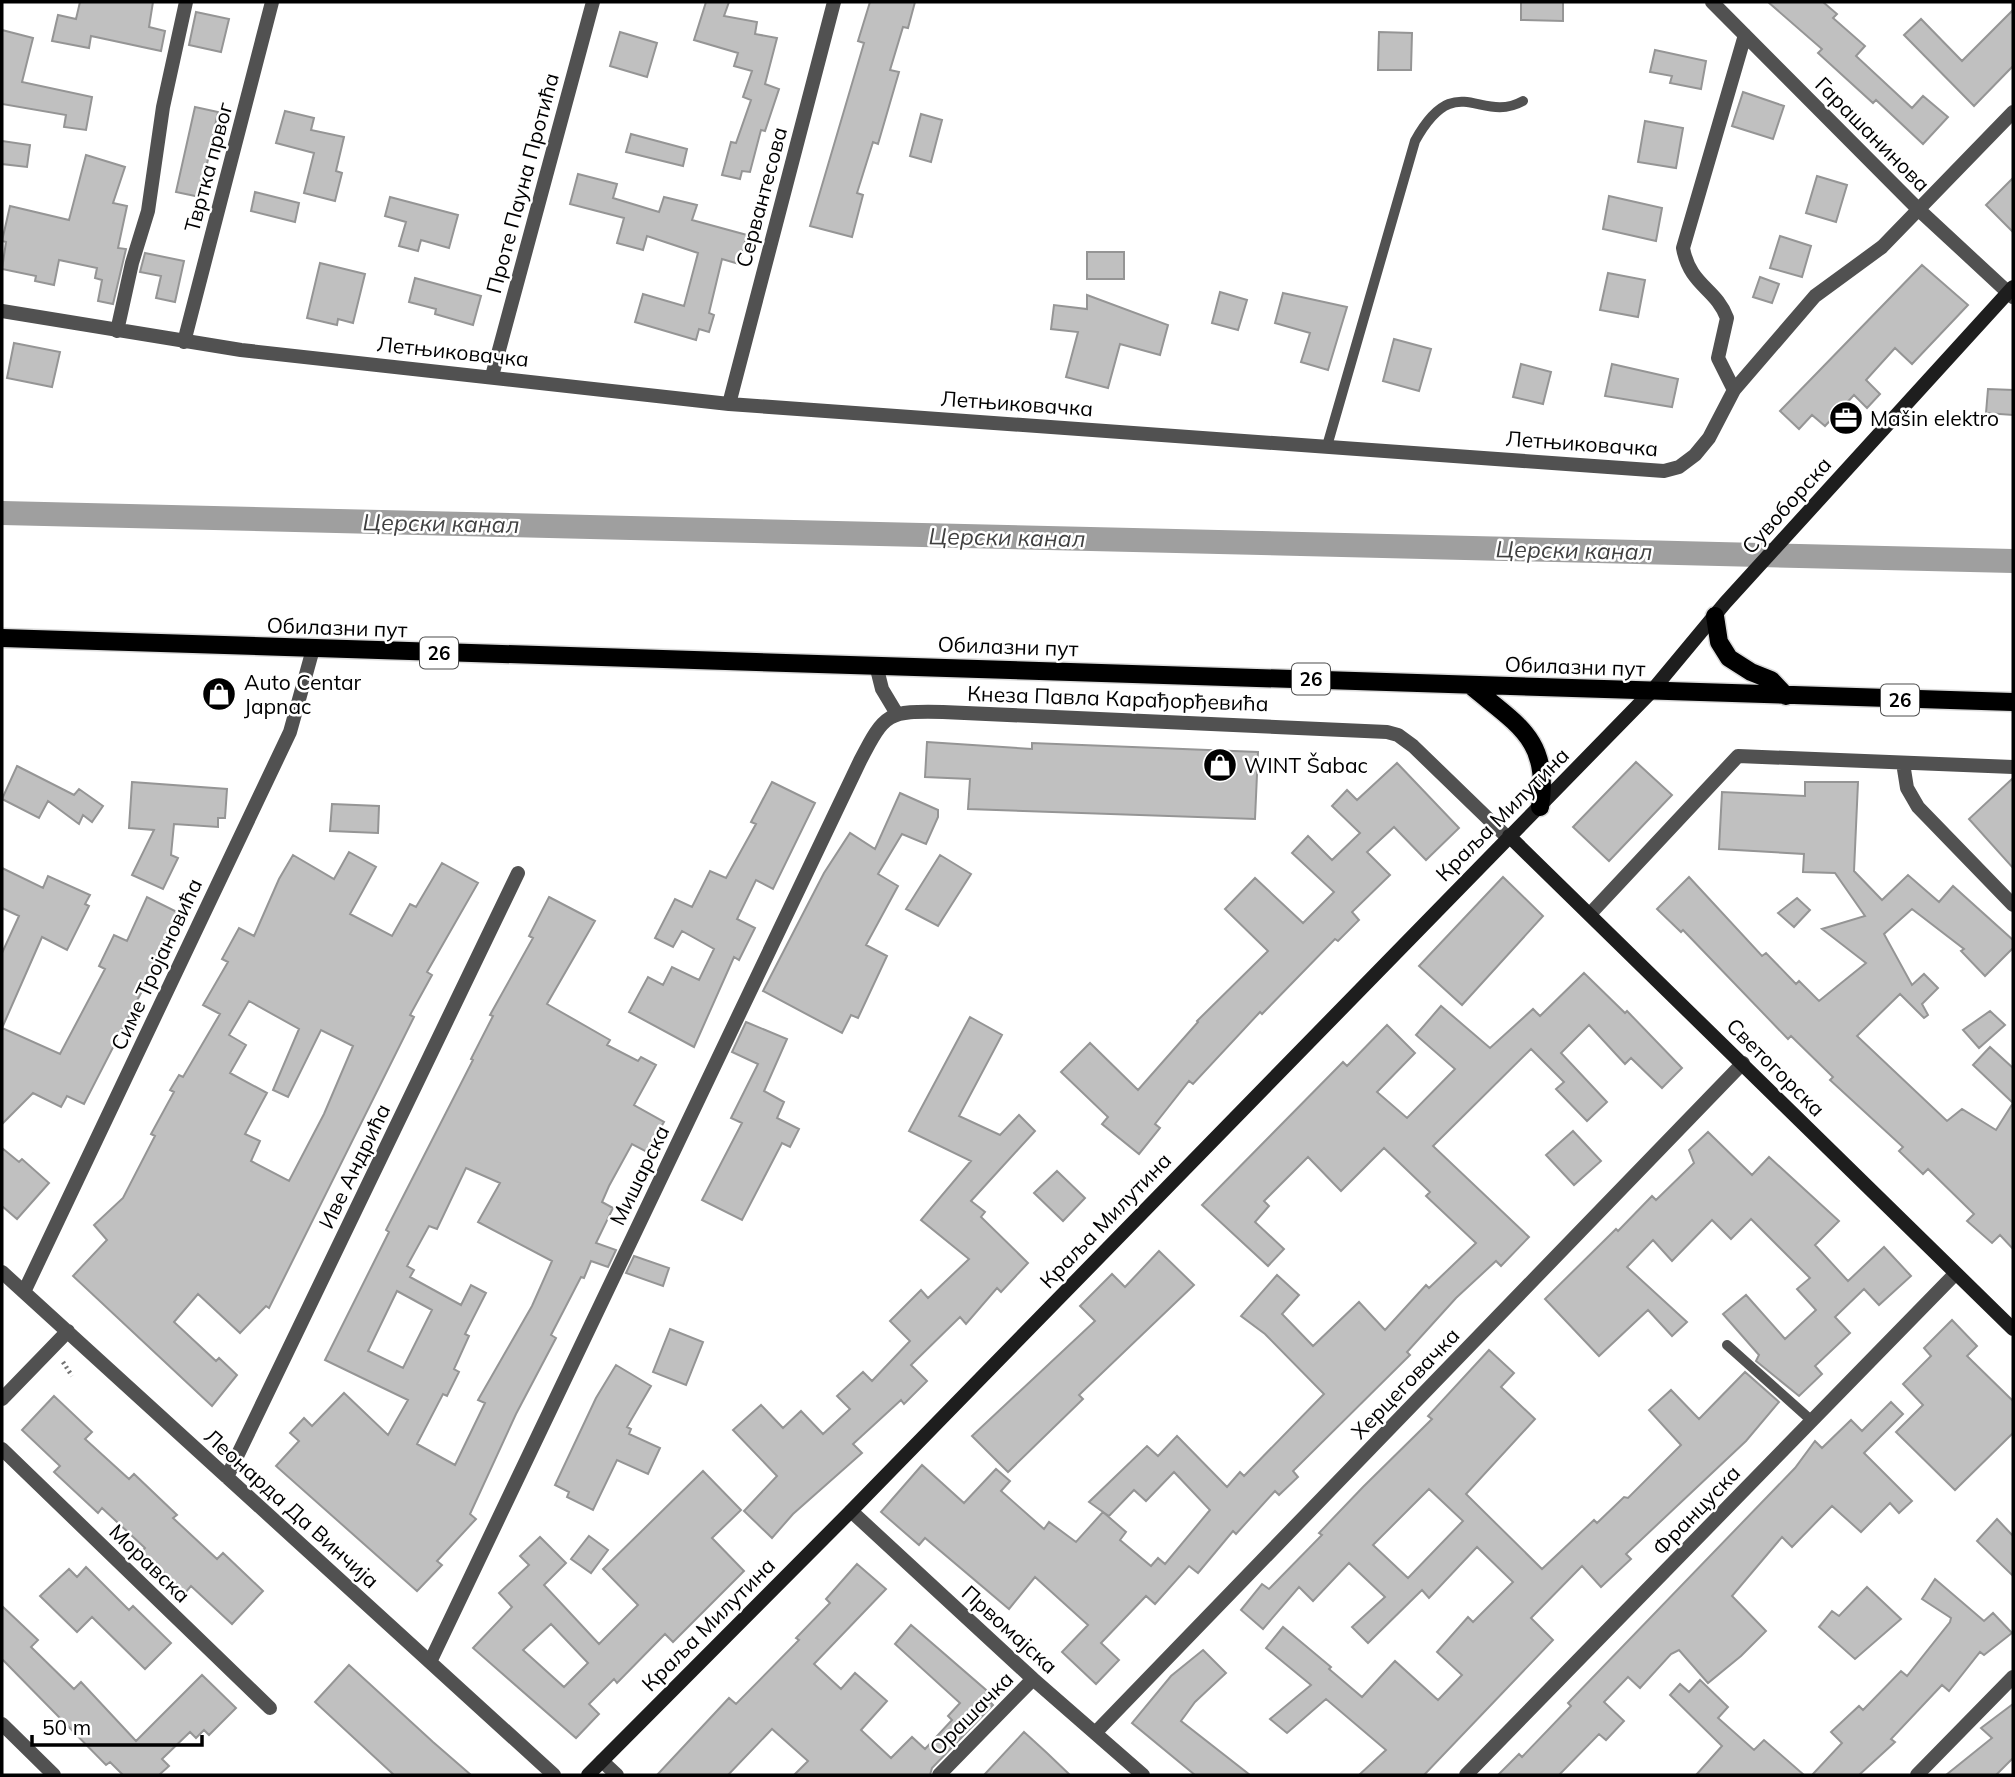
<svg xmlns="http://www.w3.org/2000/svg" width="2015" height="1777" font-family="Mulish,sans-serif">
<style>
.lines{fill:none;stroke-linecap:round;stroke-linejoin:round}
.canal{stroke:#9f9f9f;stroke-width:24}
.building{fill:#c0c0c0;stroke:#959595;stroke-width:2;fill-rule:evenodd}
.primary-casing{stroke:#dbdbdb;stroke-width:21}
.path{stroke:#737373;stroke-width:4.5;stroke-dasharray:2 3.5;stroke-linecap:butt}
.lane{stroke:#515151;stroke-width:10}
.street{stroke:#515151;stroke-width:14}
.secondary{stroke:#1e1e1e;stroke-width:14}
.primary{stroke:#000;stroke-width:18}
.labels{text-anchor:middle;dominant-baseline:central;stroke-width:5;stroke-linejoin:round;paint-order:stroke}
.shield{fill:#fff;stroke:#4c4c4c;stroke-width:2}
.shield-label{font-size:19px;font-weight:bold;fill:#000}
.street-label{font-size:21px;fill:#000;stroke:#fff}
.poi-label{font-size:21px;fill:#000;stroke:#fff;text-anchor:start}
.water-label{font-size:23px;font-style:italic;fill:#404040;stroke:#fff}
</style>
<rect width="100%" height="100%" fill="#fff"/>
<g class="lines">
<path class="canal" d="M2,513L2013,561"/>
</g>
<path class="building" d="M80,2H153L149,27L165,31L161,51L91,36L89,48L52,41L58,15L76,19Z
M706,2H729L724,16L757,22L755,34L777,38L765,84L779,89L765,131L761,130L750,172L742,171L740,179L722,175L731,142L736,143L751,100L743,97L752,71L734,66L738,53L694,40Z
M870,2H915L908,28L903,27L890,70L899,72L878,144L873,142L857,193L863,195L852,237L810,226L864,43L858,41Z
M1521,2H1563V21L1521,20Z
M1768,2H1823L1837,14L1833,18L1865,46L1856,56L1912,108L1923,96L1948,117L1923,144L1876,100L1873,103L1818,53L1822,49Z
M2013,10V66L1974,106L1904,35L1921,19L1962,61Z
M196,12L229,19L221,52L189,45Z
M2,30L33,38L22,82L92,97L86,130L64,127L66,115L2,104Z
M620,32L657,43L647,77L610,66Z
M1379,32L1412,33L1411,70H1378Z
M1655,50L1706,61L1701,89L1670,83L1672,76L1650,72Z
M1743,92L1784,106L1773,139L1732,126Z
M195,107L218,112L200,197L176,192Z
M285,111L314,118L311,130L344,137L336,171L342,173L335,201L304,193L314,153L276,143Z
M921,114L942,120L931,162L910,156Z
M1645,121L1683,128L1676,168L1638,162Z
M631,134L687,149L683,166L626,152Z
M2,141L30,145L27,167L2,164Z
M86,155L125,167L113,203L127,206L118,248L126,249L113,304L98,301L102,280L95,278L97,268L59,260L54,285L35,281L36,276L2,269L6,242L2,241L10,206L69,220Z
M578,174L617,184L613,198L659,212L664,197L697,205L692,220L747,235L739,264L722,259L709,313L714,315L709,332L699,329L696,340L635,322L643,294L684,306L698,253L647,236L643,250L617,243L624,218L570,204Z
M1817,176L1847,185L1836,222L1806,213Z
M2013,178V232L1986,205Z
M255,192L299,203L295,222L251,211Z
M1609,196L1662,208L1656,241L1603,229Z
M390,197L458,215L449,248L421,240L418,251L399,246L406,222L385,216Z
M1780,236L1811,246L1802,277L1770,268Z
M1087,252H1124V279H1087Z
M145,253L184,261L175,302L156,298L161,276L140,272Z
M320,263L365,274L353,323L338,319L337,325L307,318Z
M1922,265L1968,305L1912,364L1895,348L1866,380L1880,394L1867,408L1854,395L1825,426L1812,415L1799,429L1780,411Z
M1608,273L1645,280L1638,317L1600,310Z
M1760,277L1779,284L1772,303L1753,297Z
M415,278L481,296L473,325L435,314L436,309L409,302Z
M1220,292L1247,300L1238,330L1212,323Z
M1283,293L1347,307L1328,370L1301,362L1310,333L1275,323Z
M1087,295L1168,325L1160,355L1120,344L1108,388L1066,377L1078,332L1051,329L1054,305L1087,309Z
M1394,339L1431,349L1419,391L1383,381Z
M14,343L60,352L52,387L7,378Z
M1521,364L1551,372L1543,404L1513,397Z
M1612,364L1678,379L1672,407L1605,396Z
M1988,389L2013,390V415L1986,413Z
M927,742L1032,749V743L1258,752L1255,819L968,809L970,779L925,777Z
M1636,762L1672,795L1609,861L1573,827Z
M1397,763L1459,828L1426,860L1394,827L1367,852L1390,875L1352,912L1359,920L1338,941L1335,939L1262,1014L1260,1012L1193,1084L1189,1081L1155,1124L1160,1128L1139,1154L1102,1124L1108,1117L1061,1072L1090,1043L1138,1090L1198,1022L1197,1021L1268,951L1225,909L1255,878L1303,923L1334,892L1292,853L1308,836L1332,860L1360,833L1332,806L1347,790L1357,800Z
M17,766L74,795L79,789L103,806L92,822L83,815L79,824L48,801L39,818L2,799Z
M2013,778V868L1969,819Z
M132,782L227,789L225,818H218V827L174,824L171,855L178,858L163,889L132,875L154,830L129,828Z
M772,782L815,803L773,889L756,880L737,919L755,928L739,960L734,957L694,1047L629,1012L648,977L663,985L672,967L699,980L714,949L682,931L673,947L655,938L675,899L692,907L710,871L726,878L756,824L751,822Z
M1805,782H1858L1854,871L1882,900L1908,875L1939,902L1953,886L2013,940V948L1985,976L1961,951L1964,949L1912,909L1884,934L1912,985L1924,974L1938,988L1922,1004L1928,1015L1924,1018L1900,994L1857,1036L1947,1121L1962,1109L1996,1130L2013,1103L1973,1065L1990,1047L2013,1068V1249L2000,1235L1992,1243L1967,1221L1974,1214L1928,1169L1923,1174L1899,1151L1903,1147L1830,1080L1833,1077L1791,1036L1788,1039L1683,930L1681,932L1657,909L1689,877L1762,956L1766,953L1796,984L1799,981L1819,1001L1866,963L1822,929L1865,916L1835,873L1803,872L1804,854L1719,849L1722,792L1805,796Z
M900,793L938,810V817L926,844L902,834L878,874L898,886L866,945L887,956L858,1018L851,1015L842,1033L763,991L824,873L850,833L875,849Z
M332,804L379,806L378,833L330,831Z
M349,852L376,867L350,914L392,936L410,904L416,907L442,863L478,883L427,972L432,975L410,1015L414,1017L269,1308L266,1306L240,1333L198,1294L174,1322L216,1361L219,1358L237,1375L212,1406L73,1276L107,1240L94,1225L123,1198L155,1136L151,1134L174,1092L170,1090L179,1075L183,1077L220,1014L203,1005L228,962L222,959L239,928L254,936L279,879L293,855L334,879ZM249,1001L299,1029L273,1090L288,1097L321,1030L353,1046L324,1114L289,1181L251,1161L260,1141L245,1134L267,1093L230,1073L246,1045L229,1035Z
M940,855L971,874L938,926L906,909Z
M2,868L43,888L48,876L90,895L85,904L89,906L67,950L42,937L2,1028L60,1054L105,969L99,966L114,935L127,941L147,897L177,912L144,987L84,1104L67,1096L61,1107L33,1093L2,1124V953L19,916L2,908Z
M1503,877L1543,916L1462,1005L1419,966Z
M549,897L595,921L547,1004L610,1040L607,1045L638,1061L641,1057L656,1065L634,1105L664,1122L647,1152L632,1144L609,1186L602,1202L613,1208L596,1243L616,1250L608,1267L591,1261L584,1278L581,1277L551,1335L556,1338L516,1414L470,1514L476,1519L437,1561L442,1565L417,1591L276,1466L299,1441L290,1433L304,1418L312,1426L344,1393L388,1435L408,1400L325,1360L389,1232L386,1230L473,1060L471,1059L493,1016L490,1015L533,938L529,936ZM466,1168L500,1183L478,1222L552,1261L532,1306L478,1400L485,1403L455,1465L417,1444L443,1394L447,1396L459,1372L454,1369L469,1336L465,1334L486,1293L471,1285L461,1305L410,1277L414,1270L407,1266L429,1226L437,1229ZM397,1291L432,1310L403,1368L368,1351Z
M1797,898L1810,910L1794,927L1778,913Z
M1584,973L1625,1013L1627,1011L1682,1068L1662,1088L1631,1058L1625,1064L1589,1025L1561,1053L1607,1102L1587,1121L1556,1089L1564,1082L1531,1049L1433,1146L1529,1237L1501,1266L1496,1261L1456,1298L1407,1352L1410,1355L1293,1471L1298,1477L1279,1495L1275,1491L1236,1534L1233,1531L1198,1573L1189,1566L1155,1604L1146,1596L1101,1643L1119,1660L1096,1684L1062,1652L1088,1625L1035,1577L1009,1609L925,1538L919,1545L881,1512L922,1465L964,1503L996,1469L1010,1481L1001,1491L1044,1529L1049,1522L1076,1542L1103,1512L1089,1502L1147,1446L1158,1456L1177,1436L1227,1487L1240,1472L1244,1476L1324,1394L1265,1334L1241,1316L1277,1275L1299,1295L1282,1314L1313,1346L1359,1302L1385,1330L1426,1285L1429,1288L1476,1243L1426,1196L1430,1192L1384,1148L1341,1191L1308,1157L1264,1201L1269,1206L1255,1222L1284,1249L1268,1266L1202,1205L1343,1062L1347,1066L1387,1025L1415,1053L1377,1092L1407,1118L1455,1069L1416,1035L1441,1006L1490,1048L1533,1009L1540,1016ZM1174,1472L1210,1510L1165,1564L1158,1558L1151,1566L1120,1540L1126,1532L1103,1512L1109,1516L1134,1490L1146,1501Z
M1990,1011L2005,1025L1979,1048L1963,1030Z
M970,1017L1002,1035L959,1116L1000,1135L1019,1115L1035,1131L971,1201L985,1212L981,1217L1028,1263L1001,1292L997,1288L966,1324L960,1317L911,1365L927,1381L904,1404L901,1400L853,1444L862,1453L793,1514L772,1538L744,1511L777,1476L733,1430L761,1405L783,1428L801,1411L823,1434L850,1409L837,1396L863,1372L872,1381L910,1341L890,1321L921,1290L928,1298L969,1259L921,1220L971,1161L909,1131Z
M746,1022L787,1039L764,1091L784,1102L777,1118L799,1129L790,1147L782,1143L742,1220L702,1200L742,1123L731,1118L758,1064L732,1052Z
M1573,1131L1601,1161L1574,1185L1546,1155Z
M1708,1132L1752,1175L1769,1157L1839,1221L1815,1245L1848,1281L1884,1247L1911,1276L1879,1305L1864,1289L1835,1317L1850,1333L1815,1366L1822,1374L1799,1396L1756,1361L1759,1355L1723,1314L1746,1295L1785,1339L1816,1310L1797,1289L1810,1278L1751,1219L1731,1239L1712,1220L1672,1261L1653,1240L1627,1267L1687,1322L1672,1336L1648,1310L1599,1356L1545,1299L1616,1229L1618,1231L1652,1196L1656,1200L1694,1163L1689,1150Z
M2,1148L19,1162L22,1159L49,1183L17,1219L2,1206Z
M1057,1171L1085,1198L1063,1221L1034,1193Z
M1159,1251L1194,1285L1079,1395L1083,1399L1008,1472L972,1436L1095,1321L1080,1306L1112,1274L1125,1287Z
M634,1256L669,1268L663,1286L626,1273Z
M1952,1320L1977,1346L1967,1356L2013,1401V1433L1955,1490L1896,1432L1923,1405L1903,1384L1931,1356L1924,1348Z
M670,1329L703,1342L686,1385L653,1372Z
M1489,1350L1514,1373L1501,1387L1535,1419L1466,1494L1542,1569L1594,1520L1597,1523L1624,1497L1628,1498L1681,1445L1649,1410L1671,1390L1699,1419L1745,1372L1779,1402L1746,1441L1626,1554L1631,1559L1601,1587L1582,1566L1531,1618L1553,1640L1424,1775H1359L1386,1750L1326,1699L1287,1733L1270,1719L1311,1685L1266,1648L1283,1627L1331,1667L1329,1669L1362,1697L1395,1661L1438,1700L1462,1675L1437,1652L1468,1617L1473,1622L1513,1582L1477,1547L1429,1598L1422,1590L1368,1643L1352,1627L1385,1597L1349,1563L1313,1601L1299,1587L1263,1629L1241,1610L1262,1584L1269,1589L1322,1535L1319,1533L1363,1487L1432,1419L1428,1416ZM1429,1489L1463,1521L1408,1578L1373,1545Z
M616,1365L651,1386L627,1427L631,1429L629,1434L660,1448L648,1474L617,1460L593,1510L567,1497L569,1492L555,1485L596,1398Z
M54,1396L92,1432L85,1439L129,1479L134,1474L177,1515L173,1518L217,1559L223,1553L263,1591L232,1624L191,1586L185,1593L141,1552L145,1548L102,1508L98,1513L54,1472L60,1466L22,1430Z
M1891,1402L1903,1414L1864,1453L1912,1501L1899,1513L1890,1503L1861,1532L1832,1506L1792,1547L1782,1537L1732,1596L1766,1631L1741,1656L1708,1683L1679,1650L1671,1654L1640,1688L1628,1677L1604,1702L1624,1721L1606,1740L1599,1734L1559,1775H1498L1519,1754L1522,1757L1571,1706L1568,1703L1795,1468L1815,1441L1822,1448L1851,1420L1862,1431Z
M703,1471L741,1510L712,1538L744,1571L673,1642L665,1634L617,1683L614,1679L589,1704L599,1714L576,1738L473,1648L512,1607L499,1593L529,1565L520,1556L540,1537L566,1563L544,1585L599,1644L638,1605L603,1569ZM551,1624L588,1663L564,1687L523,1650Z
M1997,1519L2013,1536V1576L1977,1541Z
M589,1536L608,1550L591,1573L571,1559Z
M857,1564L886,1589L814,1664L841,1689L855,1673L887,1701L861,1730L891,1758L912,1737L925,1749L952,1720L948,1716L960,1703L895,1644L911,1625L993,1696L989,1701L993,1705L932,1768L930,1775H794L808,1761L772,1729L728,1775H657L729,1698L736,1704L799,1640L796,1638L830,1603L826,1599Z
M86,1567L129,1610L133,1606L171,1643L145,1669L92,1617L77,1632L40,1596L69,1569L77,1577Z
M1935,1579L1984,1621L1993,1613L2012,1633L1984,1655L1980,1652L1949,1691L1942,1685L1891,1739L1895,1742L1859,1775H1812L1842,1743L1831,1732L1859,1706L1863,1710L1901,1671L1907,1676L1950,1622L1951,1618L1922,1599Z
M1867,1587L1901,1619L1855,1659L1819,1627L1832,1611L1839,1616Z
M2,1606L38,1640L31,1647L74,1689L81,1682L136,1741L202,1675L236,1708L209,1735L204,1730L196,1738L190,1732L162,1759L169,1766L159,1775H123L110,1762L106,1765L2,1659Z
M1203,1650L1226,1673L1195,1702L1181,1721L1250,1775H1195L1132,1723L1171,1676Z
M349,1665L433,1742L471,1775H394L315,1702Z
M1700,1680L1728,1707L1718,1718L1754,1750L1764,1740L1804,1775H1696L1722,1746L1670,1695L1680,1684L1689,1692Z
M2013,1704V1758L1996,1775H1946L1992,1738L1981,1728Z
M1024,1732L1047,1753L1070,1775H984Z"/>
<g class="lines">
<g class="primary-casing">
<path id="primary" d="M1715,616L1719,642L1729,658L1751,672L1771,680L1786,696
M2,638L2013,702
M1470,685C1516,724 1551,739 1540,807"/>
</g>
<path class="path" d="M63,1362L72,1376"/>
<path class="lane" d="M1327,446L1415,141C1456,67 1480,125 1523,101
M1727,1345L1812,1421"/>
<path class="street" d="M1712,2L1918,209L2013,297
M2,311L241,350L729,404L1664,471L1679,467L1695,455L1709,438L1734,390L1815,296L1882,247L2013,112
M117,331L132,263L148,211L163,107L186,2
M184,342L272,2
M492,376L593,2
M1734,390L1718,358L1727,318C1716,288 1690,286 1683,248L1745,35
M729,404L834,2
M876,665L882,689L897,714
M1903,763L1907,788L1918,807L2013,905
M1590,914L1738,756L2013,767
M2,1272L554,1775
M24,1292L290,732L313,649
M2,1399L68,1331
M2,1449L270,1708
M227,1477L518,873
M851,1511L1033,1679L1143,1775
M430,1662L860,761C885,712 888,711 943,712L1387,732L1398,735L1413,746L1507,837
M2,1724L54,1775
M1097,1731L1743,1063
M602,1761L617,1775
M939,1775L1033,1679
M1466,1775L1955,1274
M1917,1775L2013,1677"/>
<path class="secondary" d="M1509,836L2013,1329
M588,1775L851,1511L1651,692L1725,603L2013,287"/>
<use href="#primary" class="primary"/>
</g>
<defs>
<g id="office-disc" transform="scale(1.75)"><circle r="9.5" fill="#000" stroke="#fff"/><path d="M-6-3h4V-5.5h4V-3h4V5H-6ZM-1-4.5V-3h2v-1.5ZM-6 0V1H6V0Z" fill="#fff"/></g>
<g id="shop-disc" transform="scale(1.75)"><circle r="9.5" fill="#000" stroke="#fff"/><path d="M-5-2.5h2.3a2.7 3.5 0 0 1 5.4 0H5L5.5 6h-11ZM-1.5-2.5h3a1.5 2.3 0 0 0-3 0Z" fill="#fff"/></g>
</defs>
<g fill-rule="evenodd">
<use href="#office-disc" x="1846" y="418"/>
<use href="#shop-disc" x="219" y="694"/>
<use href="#shop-disc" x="1220" y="765"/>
</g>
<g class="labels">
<g class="shield">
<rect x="420" y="637.5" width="38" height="31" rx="5"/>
<rect x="1292" y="663.5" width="38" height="31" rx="5"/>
<rect x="1881" y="684.5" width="38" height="31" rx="5"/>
</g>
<g class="shield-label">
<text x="439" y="653">26</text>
<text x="1311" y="679">26</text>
<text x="1900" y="700">26</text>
</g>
<g class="street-label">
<text transform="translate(1873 134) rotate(45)">Гарашанинова</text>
<text transform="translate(208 167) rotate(-75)">Твртка првог</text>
<text transform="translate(522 183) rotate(-75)">Проте Пауна Протића</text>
<text transform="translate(761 197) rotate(-75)">Сервантесова</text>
<text transform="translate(453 351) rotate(6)">Летњиковачка</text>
<text transform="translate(1017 403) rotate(4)">Летњиковачка</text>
<text transform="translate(1582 443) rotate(4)">Летњиковачка</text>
<text transform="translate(1786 505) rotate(-48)">Сувоборска</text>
<text transform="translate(337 627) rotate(2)">Обилазни пут</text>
<text transform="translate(1008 646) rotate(2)">Обилазни пут</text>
<text transform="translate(1575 666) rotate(2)">Обилазни пут</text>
<text transform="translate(1118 698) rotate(2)">Кнеза Павла Карађорђевића</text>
<text transform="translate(1502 814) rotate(-45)">Краља Милутина</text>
<text transform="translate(156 964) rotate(-65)">Симе Тројановића</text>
<text transform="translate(1776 1067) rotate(45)">Светогорска</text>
<text transform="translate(354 1166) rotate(-64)">Иве Андрића</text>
<text transform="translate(639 1175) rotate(-64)">Мишарска</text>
<text transform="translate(1105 1220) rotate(-46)">Краља Милутина</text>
<text transform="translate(1405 1383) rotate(-46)">Херцеговачка</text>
<text transform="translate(292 1508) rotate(42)">Леонарда Да Винчија</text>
<text transform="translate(1696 1510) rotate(-46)">Француска</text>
<text transform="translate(150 1563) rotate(44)">Моравска</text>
<text transform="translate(708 1624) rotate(-45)">Краља Милутина</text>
<text transform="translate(1010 1629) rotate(42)">Првомајска</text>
<text transform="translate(971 1713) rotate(-45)">Орашачка</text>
</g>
<g class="poi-label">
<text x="1870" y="418">Mašin elektro</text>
<text x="244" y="682">Auto Centar<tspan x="244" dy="24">Japnac</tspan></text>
<text x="1244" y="765">WINT Šabac</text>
</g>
<g class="water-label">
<text transform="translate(441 523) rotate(1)">Церски канал</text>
<text transform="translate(1007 537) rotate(1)">Церски канал</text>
<text transform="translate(1574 550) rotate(1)">Церски канал</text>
</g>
</g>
<rect width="2015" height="1777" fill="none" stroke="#000000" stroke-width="7"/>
<path d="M32 1735v10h170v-10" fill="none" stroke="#000000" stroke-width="3.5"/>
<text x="42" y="1735" font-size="21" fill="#000000" stroke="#ffffff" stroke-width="5" paint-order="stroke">50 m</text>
</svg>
